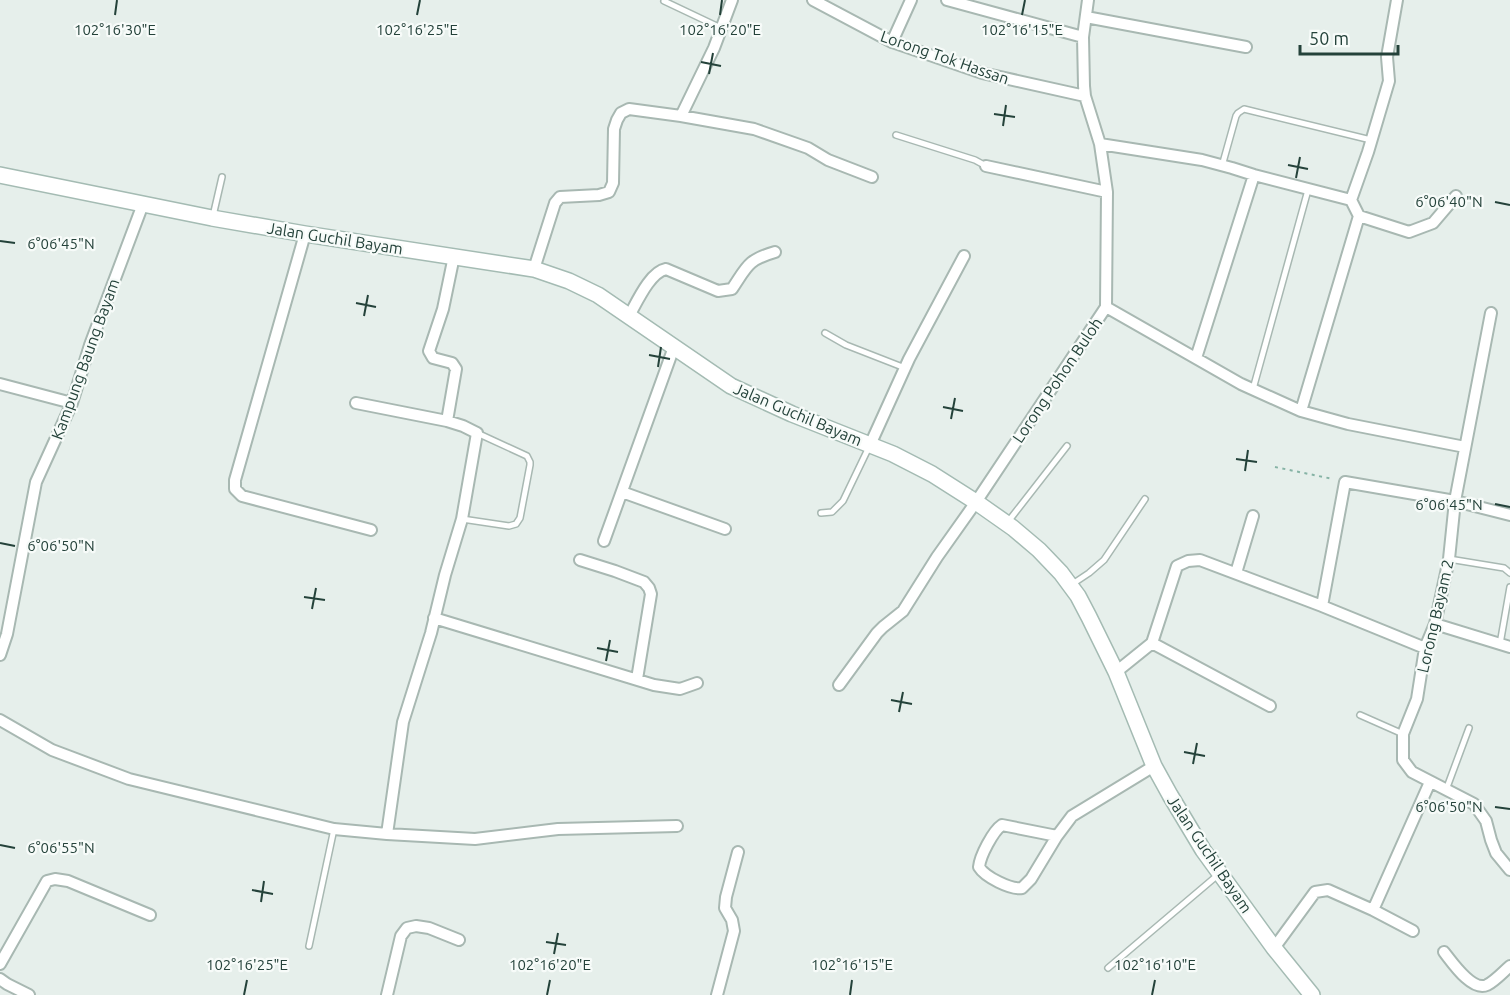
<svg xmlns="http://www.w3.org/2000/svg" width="1510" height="995" font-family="Ubuntu,sans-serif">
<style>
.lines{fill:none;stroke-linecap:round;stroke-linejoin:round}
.service-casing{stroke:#a8b8b2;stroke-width:8}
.minor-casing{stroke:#a8b8b2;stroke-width:14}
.secondary-casing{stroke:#a4bbb3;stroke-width:18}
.path{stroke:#86b3a5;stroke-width:2;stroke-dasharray:3 4.5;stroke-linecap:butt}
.service{stroke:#fff;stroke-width:5}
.minor{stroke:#fff;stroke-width:10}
.secondary{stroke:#fff;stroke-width:15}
.ticks{fill:none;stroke:#24423a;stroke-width:2}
.labels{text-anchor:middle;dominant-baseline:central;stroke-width:4.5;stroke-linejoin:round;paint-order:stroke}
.street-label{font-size:16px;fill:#24423a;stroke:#f7fbf9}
.ticks-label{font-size:15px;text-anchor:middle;fill:#24423a;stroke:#f7fbf9;stroke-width:4.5;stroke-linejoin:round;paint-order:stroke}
</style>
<rect width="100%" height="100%" fill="#e6efeb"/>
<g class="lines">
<g class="service-casing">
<path id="service" d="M664,1L721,28
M896,135L975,160L986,166
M1222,166L1236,116L1238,113L1244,109L1371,140
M213,216L222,177
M825,333L846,345L905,368
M1253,389L1308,190
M821,513L832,512L843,501L869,447
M462,519L509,526L516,524L520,518L530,465V462L527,456L477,433
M1007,523L1067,446
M1449,559L1504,568L1510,573
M1071,585L1089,573L1104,560L1145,499
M1500,644L1510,587
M1360,715L1403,734
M1446,790L1469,728
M309,946L334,829
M1108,968L1219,874"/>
</g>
<g class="minor-casing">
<path id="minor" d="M813,0L892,42L982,73L1085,96
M947,0L1083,37
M1086,17L1246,47
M892,42L911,0
M681,116L714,48L732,0
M1100,144L1202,160L1232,168L1254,175L1351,200
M986,166L1107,192
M1359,216L1409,232L1433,223L1456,196
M305,234L235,480V489L242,496L371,530
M534,269L555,203L560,197L599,195L609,192L613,183L614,129L617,120L621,113L629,109L681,116L754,129L808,148L828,160L872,177
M1106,307L1241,384L1301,411L1359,216L1351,200L1368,152L1389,81L1387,57L1397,0
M1491,313L1455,501L1449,559L1435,624L1425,648L1417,699L1403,734V760L1412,772L1474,804L1486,821L1491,840L1496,853L1510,870
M629,316C637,302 650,272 666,269L718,291L732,289C747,267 747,260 775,252
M1196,358L1254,175
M0,384L72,403
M356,403L447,421L463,426L477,433L462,519L445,575L431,633L403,722L387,834
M1301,411L1348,424L1465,447
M447,421L456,369L452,363L433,358L429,351L443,309L454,256
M870,445L909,359L964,256
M622,492L725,529
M604,541L674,347
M580,560L615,571L644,582L649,588L651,594L637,679
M1236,573L1253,516
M1322,606L1345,482L1455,501L1510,515
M434,618L654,685L680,689L697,683
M1435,624L1510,647
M1152,643L1270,706
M0,655L7,634L36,482L72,403L90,345L143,204
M1116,672L1152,643L1177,566L1188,561L1200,560L1322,606L1425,648
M839,685L877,633L883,627L903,611L937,557L976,502L1106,307L1107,192L1100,144L1085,96L1084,86L1083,37L1088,0
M0,720L52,750L129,779L334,829L387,834L475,839L558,829L677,826
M1057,836L1002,825C993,831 980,856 979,867C985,877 1011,890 1022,888L1031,879L1057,836L1072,816L1154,766
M1373,910L1430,782
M1274,948L1315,892L1328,890L1373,910L1413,931
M1444,952C1452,962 1472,992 1487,985C1495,981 1503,972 1510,966
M0,964L47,881L55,879L68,881L150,915
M0,979L7,984L29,995
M387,995L401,936L407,928L416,926L429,928L459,940
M717,995L734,931L732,920L725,908L726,897L738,852"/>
</g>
<g class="secondary-casing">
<path id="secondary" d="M0,175L212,218L305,234L534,269L569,281L598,295L731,386L792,414L893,454L932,474L976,502L1013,528L1039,550L1061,573L1078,596L1089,617L1116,672L1154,766L1170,795L1203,850L1274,948L1312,995"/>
</g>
<path class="path" d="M1275,467L1333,479"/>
<use href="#service" class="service"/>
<use href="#minor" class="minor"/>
<use href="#secondary" class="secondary"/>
</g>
<path class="ticks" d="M115,15L117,0M417,15L420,0M720,15L722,0M1022,15L1025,0M701,62L721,66M709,74L713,53M994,114L1015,117M1003,126L1006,105M1288,165L1308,169M1296,178L1300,157M1495,202L1510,205M0,241L15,243M356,303L376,307M364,316L368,295M649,355L670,359M658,367L661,347M943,407L963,411M951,419L955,398M1236,459L1257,462M1245,471L1248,450M1495,504L1510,507M0,543L15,546M304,597L325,600M312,609L316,588M597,648L618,652M606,661L610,640M891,700L912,704M899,712L903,692M1184,752L1205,756M1193,764L1197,743M1495,807L1510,809M0,845L15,848M252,890L273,894M261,902L264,881M546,942L566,945M554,954L558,933M244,995L247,980M547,995L550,980M850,995L852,980M1152,995L1155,980"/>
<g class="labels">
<g class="street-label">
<text transform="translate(945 57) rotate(19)">Lorong Tok Hassan</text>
<text transform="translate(335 238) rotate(9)">Jalan Guchil Bayam</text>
<text transform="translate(85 359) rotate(-70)">Kampung Baung Bayam</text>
<text transform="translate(1057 380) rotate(-56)">Lorong Pohon Buloh</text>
<text transform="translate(798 414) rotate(23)">Jalan Guchil Bayam</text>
<text transform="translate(1435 616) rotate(-77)">Lorong Bayam 2</text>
<text transform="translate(1210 854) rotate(56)">Jalan Guchil Bayam</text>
</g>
</g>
<g class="ticks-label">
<text x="417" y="35">102°16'25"E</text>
<text x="720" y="35">102°16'20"E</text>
<text x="1022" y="35">102°16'15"E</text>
<text x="115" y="35">102°16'30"E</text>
<text x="1449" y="207">6°06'40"N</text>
<text x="61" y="249">6°06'45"N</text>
<text x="1449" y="510">6°06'45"N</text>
<text x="61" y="551">6°06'50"N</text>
<text x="1449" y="812">6°06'50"N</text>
<text x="61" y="853">6°06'55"N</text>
<text x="247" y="970">102°16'25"E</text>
<text x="550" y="970">102°16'20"E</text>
<text x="852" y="970">102°16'15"E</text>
<text x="1155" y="970">102°16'10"E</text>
</g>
<path d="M1300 45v9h98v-9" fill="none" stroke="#24423a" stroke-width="3"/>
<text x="1309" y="45" font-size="18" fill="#24423a" stroke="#f7fbf9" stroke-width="4.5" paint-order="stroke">50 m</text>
</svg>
